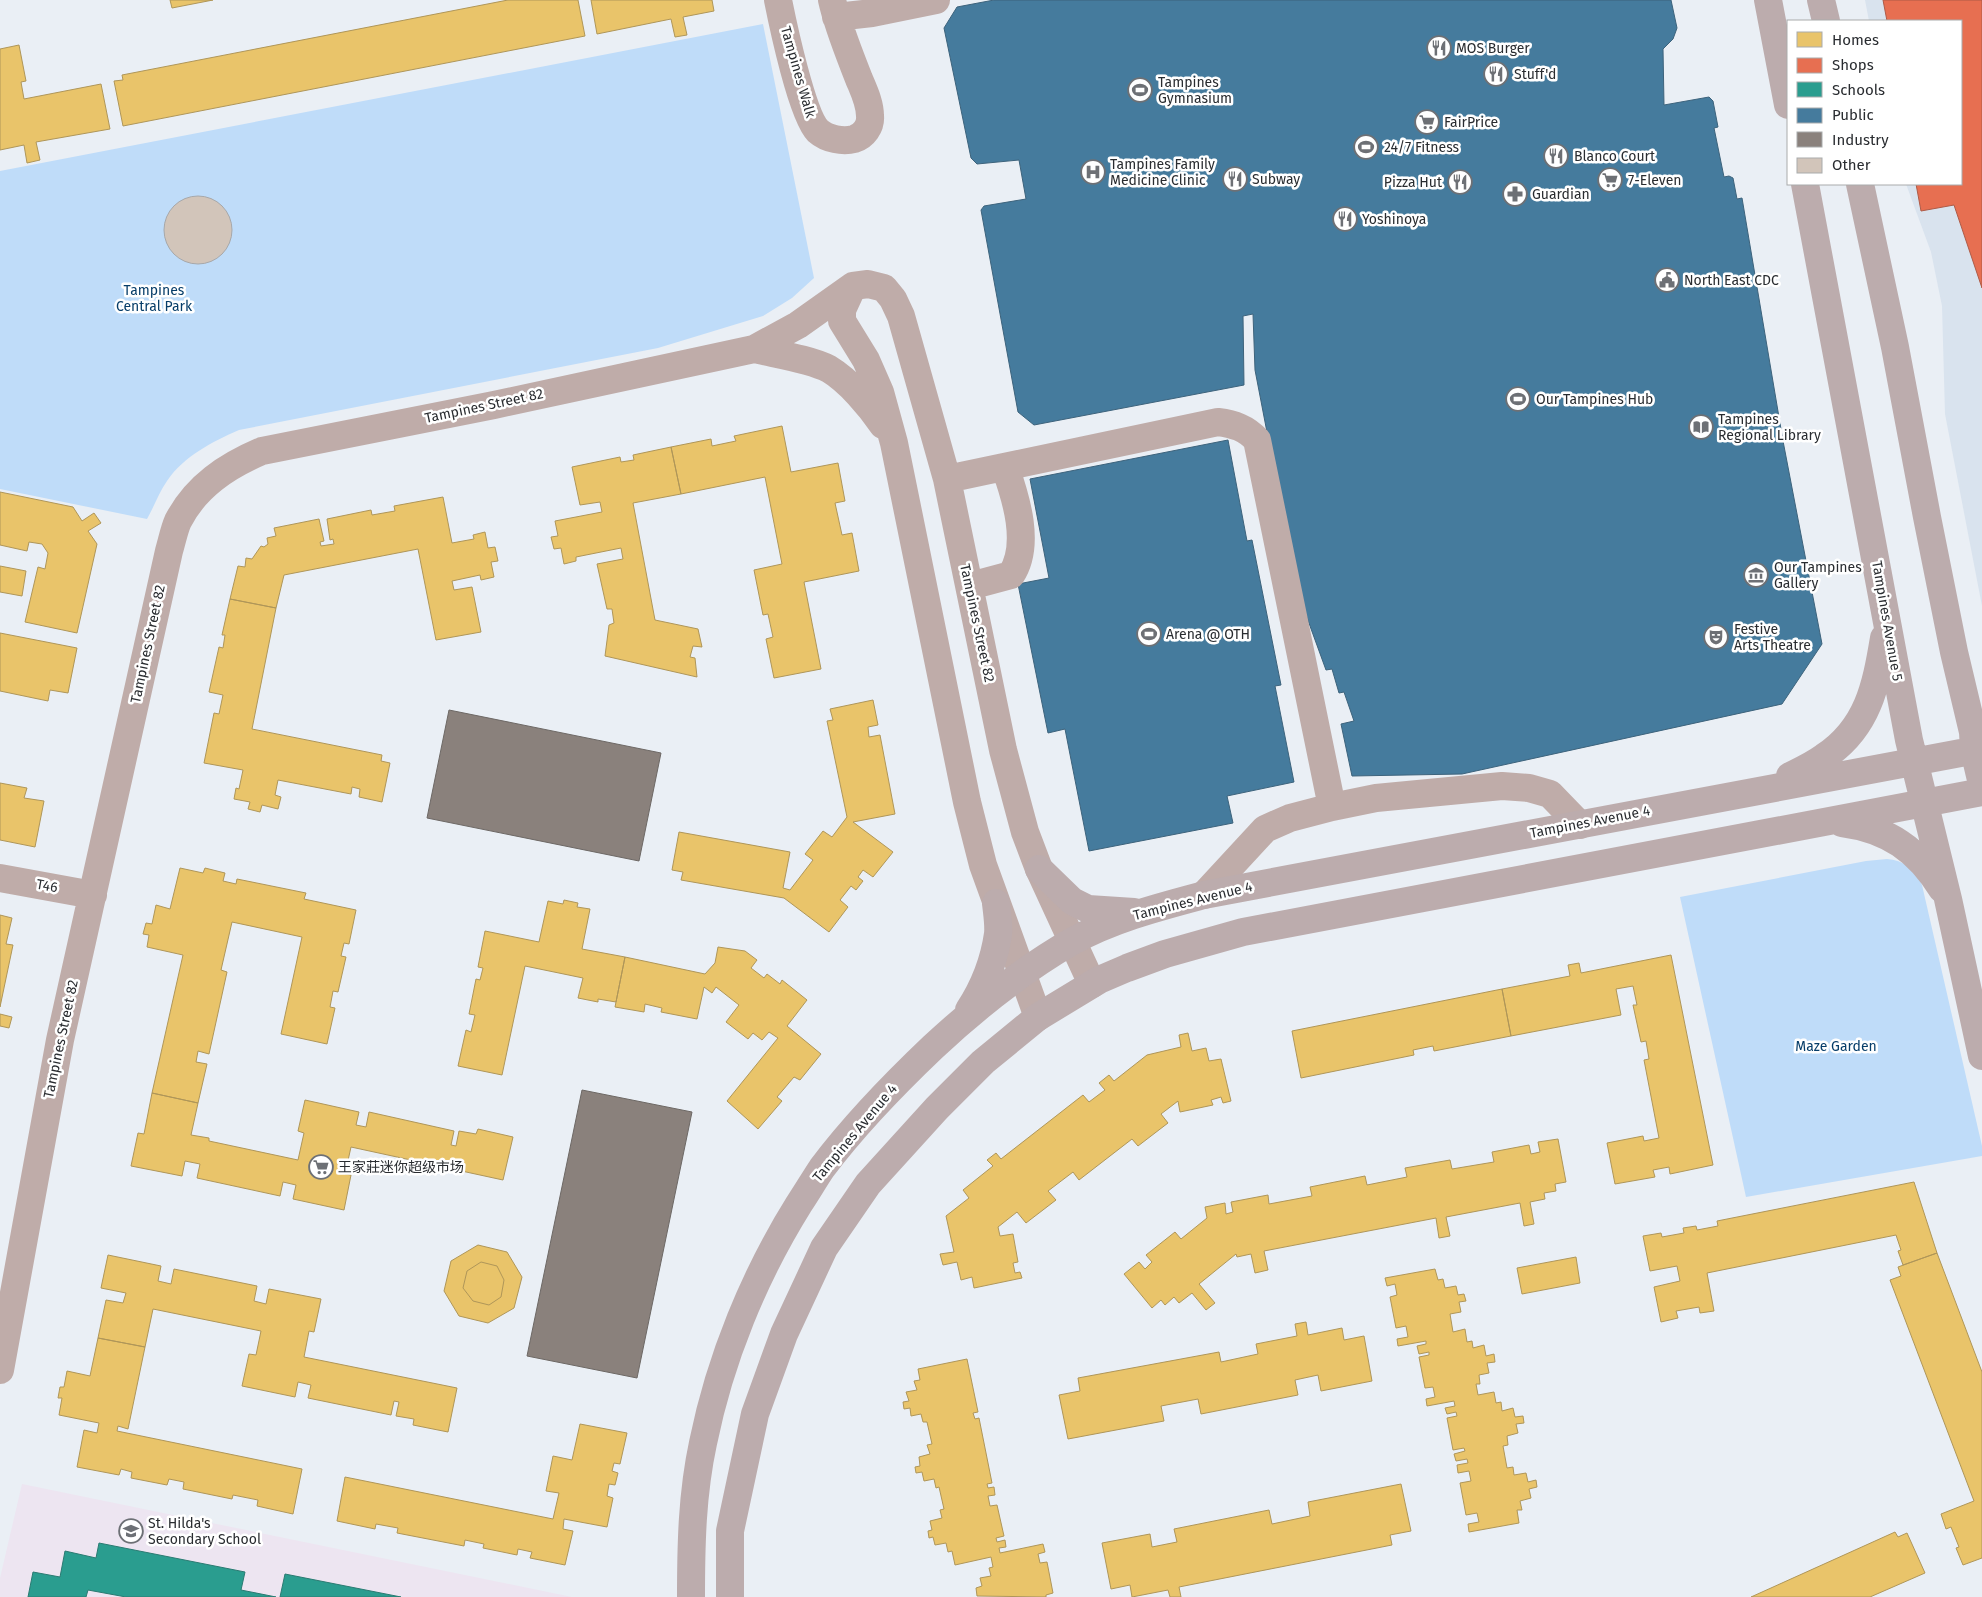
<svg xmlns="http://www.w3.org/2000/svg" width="1982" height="1597" font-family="'Fira Sans','Noto Sans SC',sans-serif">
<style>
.built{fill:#d9e3ee}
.education{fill:#ede5f1}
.green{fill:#bfdcf9}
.homes{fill:#e9c46a;stroke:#af9659}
.shops{fill:#e76f51;stroke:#ae5b47}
.schools{fill:#2a9d8f;stroke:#2a7b72}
.public{fill:#457b9d;stroke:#3d637c}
.industry{fill:#8a817c;stroke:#6d6865}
.building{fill:#d2c5ba;stroke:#a7a8aa}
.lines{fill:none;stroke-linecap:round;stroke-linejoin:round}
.minor{stroke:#bfaca9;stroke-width:28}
.major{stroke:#bcacad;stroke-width:28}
.labels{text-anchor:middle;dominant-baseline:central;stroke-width:5;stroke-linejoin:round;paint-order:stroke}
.poi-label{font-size:14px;fill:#292c30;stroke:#fff;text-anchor:start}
.street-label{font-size:14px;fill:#292c30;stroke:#fff}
.park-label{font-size:14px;fill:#063d69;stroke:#fff}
</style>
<rect width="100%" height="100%" fill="#eaeff5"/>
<path class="built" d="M1865,0H1982V606L1945,414L1942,306L1931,252L1906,184H1961V21H1869Z"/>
<path class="education" d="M22,1484L572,1597H0V1578Z"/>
<path class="green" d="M763,24L814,278L792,298L763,316L658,348L239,430C212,442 184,456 167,481C159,492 154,507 147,519L0,489V171Z
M1887,859C1903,860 1916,869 1922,885L1982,1146V1156L1746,1197L1680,897L1866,861Z"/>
<path class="homes" d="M170,0H213L172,8Z
M508,0H578L585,36L123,126L114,81L123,80L122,75Z
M591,0H712L714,11L683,17L687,35L675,37L671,19L597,34Z
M19,45L26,81L21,82L24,99L101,84L110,129L36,142L40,160L27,163L24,145L0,150V49Z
M782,426L791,472L838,463L845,501L835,503L842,535L852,533L859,571L804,582L821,669L774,678L766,639L773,637L768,614L763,615L754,570L782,564L765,477L681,494L671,447L711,439L712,446L736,441L734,436Z
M671,447L681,494L633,503L655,620L698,629L702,647L693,646L690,657L695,658L697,677L605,656L609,625L614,623L612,609H607L597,564L623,559L621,548L576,557V561L564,564L561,548L554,549L551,537L558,536L555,521L602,512L600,502L580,505L572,467L620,457L621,462L634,460L633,455Z
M0,492L73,507L82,521L94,513L101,523L88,531L97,544L77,633L25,622L38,567L45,569L48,553L42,544L29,542L27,551L0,545Z
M443,497L452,543L474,539L473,535L485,532L488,548L495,547L498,561L491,562L494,577L481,580L480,575L452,581L454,590L472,587L481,632L436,640L418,549L284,575L276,608L230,599L238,566L245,567L246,558L252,559L261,546L264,547L268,544L267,538L276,536L274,528L319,519L324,541L320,542L321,546L334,544L333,539L330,540L327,519L371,510L372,515L395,511L394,506Z
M0,566L26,571L22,596L0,592Z
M230,599L276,608L252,729L382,755L381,761L390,763L382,802L359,797L360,789L352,787L351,794L278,780L275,795L281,797L278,809L262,805L260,812L248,809L250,802L234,799L236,788L239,789L243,770L204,763L214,713L219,714L223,695L209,692L219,647L223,648L225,635H222Z
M0,633L77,648L68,693L50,690L48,701L0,691Z
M873,700L878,725L868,727L869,737L880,735L895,814L853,822L893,852L873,877L863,870L858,877L863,881L856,890L851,886L840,900L848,907L829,932L784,898L681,880L683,872L672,870L679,832L790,852L783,888L790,890L813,860L805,854L823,831L832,837L847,817L827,721L833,720L830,709Z
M0,783L27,788L24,798L44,801L35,847L0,840Z
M180,868L203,873L205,868L225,873L223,881L236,884L237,879L306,893L304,899L356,910L349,944L344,943L341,956L346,957L338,992L333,991L330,1007L335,1008L327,1044L281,1034L302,937L232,922L221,970L227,972L209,1054L198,1051L196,1062L207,1064L198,1103L152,1093L183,955L147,947L149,935L143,934L146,923L152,924L156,905L170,909Z
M564,900L578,903L577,907L590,909L582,949L625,957L616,1002L598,999V1002L578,998L583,978L525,966L502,1075L458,1066L466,1030L471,1032L475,1015L469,1014L476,979L480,980L483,968L478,967L485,931L539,942L548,901L563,904Z
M0,915L12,918L6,944L13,945L0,1007Z
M718,947L745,951L757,960L751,968L764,978L767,974L780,984L782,980L807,1000L787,1026L821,1054L800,1080L794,1077L777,1097L782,1101L758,1129L727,1101L778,1038L769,1032L762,1040L753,1033L748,1039L726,1022L739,1005L716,987L712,993L704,987L697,1019L661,1012L662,1008L645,1004L644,1012L615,1007L625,957L705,974L715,963Z
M1671,955L1713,1165L1670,1174L1669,1167L1653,1170L1655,1177L1615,1184L1607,1143L1643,1136L1644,1141L1659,1138L1644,1060L1649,1059L1646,1041L1641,1042L1633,1005H1637L1633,986L1616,989L1621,1015L1511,1036L1502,989L1570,976L1568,965L1579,963L1581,973Z
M1502,989L1511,1036L1434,1051L1433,1046L1413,1050L1414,1055L1301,1078L1292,1031Z
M0,1014L12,1017L9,1028L0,1026Z
M1188,1033L1192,1051L1206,1048L1209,1061L1221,1059L1231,1101L1223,1103L1221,1097L1211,1100L1213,1105L1180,1112L1178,1101L1161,1114L1168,1123L1138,1146L1132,1139L1079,1180L1073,1172L1048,1191L1056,1200L1026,1223L1017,1212L998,1227L1000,1236L1013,1234L1018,1262L1013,1263L1015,1273L1020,1272L1022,1278L974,1288L972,1277L961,1280L957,1262L943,1265L940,1254L954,1252L946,1216L969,1198L963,1190L993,1166L987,1160L996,1153L1001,1159L1083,1095L1089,1102L1105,1090L1099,1083L1109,1075L1114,1081L1147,1055L1181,1047L1179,1035Z
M152,1093L198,1103L191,1135L209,1138V1141L298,1160L304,1133L298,1131L305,1100L359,1112L356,1125L366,1127L369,1112L454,1131L451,1145L456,1146L459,1131L476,1134L478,1129L513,1137L503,1180L351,1147L345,1174L351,1175L344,1210L293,1199L296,1185L283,1182L280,1196L197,1178L200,1164L185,1161L182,1176L131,1166L138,1133L144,1134Z
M1558,1139L1566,1182L1555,1184L1556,1191L1544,1193L1545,1199L1530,1202L1534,1224L1524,1226L1520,1203L1446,1217L1450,1236L1439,1238L1436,1218L1264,1251L1268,1270L1255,1273L1251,1254L1237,1257L1236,1254L1199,1284L1215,1303L1206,1310L1192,1293L1179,1303L1174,1297L1165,1305L1161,1300L1152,1308L1124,1274L1139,1262L1145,1269L1152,1262L1146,1255L1175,1232L1181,1239L1207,1218L1205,1207L1225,1203L1226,1214L1233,1212L1231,1202L1268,1195L1269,1204L1312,1196L1310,1187L1365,1176L1367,1185L1407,1177L1405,1168L1450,1160L1452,1169L1494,1162L1492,1152L1529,1145L1531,1154L1540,1152L1538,1142Z
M1914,1182L1937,1253L1903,1265L1898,1251L1901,1250L1896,1235L1707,1273L1714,1311L1700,1313L1699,1307L1676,1311L1678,1318L1661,1322L1654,1287L1680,1281L1677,1266L1650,1271L1643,1236L1661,1233L1662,1237L1684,1233L1683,1228L1696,1226L1697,1230L1718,1226L1717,1221Z
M478,1245L507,1252L522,1277L514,1308L488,1323L459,1316L444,1291L451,1261Z
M1937,1253L1982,1372V1558L1963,1565L1956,1548L1959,1547L1951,1527L1946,1529L1941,1514L1974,1501L1890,1280L1901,1276L1898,1267Z
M108,1255L161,1266L158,1281L171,1284L174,1269L257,1286L254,1301L266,1304L269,1289L321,1299L314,1332L309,1331L304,1357L457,1388L448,1432L413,1425L414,1419L396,1416L399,1402L394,1401L391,1415L308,1398L311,1385L298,1382L295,1397L242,1386L249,1354L256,1355L261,1331L153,1309L145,1347L98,1338L106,1300L123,1303L126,1293L101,1288Z
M1576,1257L1580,1283L1522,1294L1517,1268Z
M481,1262L497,1266L504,1280L501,1297L489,1305L473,1301L463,1288L467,1271Z
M1435,1269L1438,1280L1443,1279L1445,1288L1456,1286L1458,1295L1464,1294L1466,1301L1459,1302L1461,1312L1450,1314L1453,1332L1465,1329L1467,1342L1472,1341L1473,1348L1484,1345L1486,1356L1494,1354L1495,1362L1487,1363L1489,1373L1479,1375L1480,1384H1476L1478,1395L1494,1392L1496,1403L1501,1402L1502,1411L1513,1408L1515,1417L1523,1416L1524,1423L1516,1424L1518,1433L1507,1436L1508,1445L1503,1446L1507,1468L1513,1467L1514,1475L1526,1473L1528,1482L1536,1480L1537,1487L1529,1489L1531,1498L1520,1501L1522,1510H1517L1519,1523L1469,1532L1468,1524L1479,1522L1477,1513L1466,1515L1460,1483L1471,1481L1469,1471L1458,1473L1457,1465L1468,1463L1467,1459L1456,1461L1454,1454L1465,1451L1464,1448L1453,1450L1447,1418L1457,1416L1456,1412L1447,1414L1445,1408L1455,1406L1454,1401L1427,1406L1426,1399L1435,1397L1433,1387L1425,1388L1419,1357L1429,1355V1352L1419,1354L1417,1346L1426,1344V1341L1398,1346L1397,1339L1408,1337L1406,1326L1396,1328L1390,1297L1397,1295L1395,1284L1387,1286L1385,1278Z
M1306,1322L1308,1335L1342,1328L1344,1340L1364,1336L1372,1381L1321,1391L1318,1375L1295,1380L1298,1395L1201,1414L1198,1399L1161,1406L1164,1421L1068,1439L1059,1395L1080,1391L1078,1378L1219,1352L1221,1362L1258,1354L1256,1344L1297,1336L1295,1324Z
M98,1338L145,1347L128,1429L118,1426L117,1431L302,1469L293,1514L257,1506L258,1500L233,1495L232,1499L183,1489L184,1482L169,1479L167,1485L131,1478L132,1472L121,1469L119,1475L77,1467L84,1430L97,1433L99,1423L59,1415L62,1398H58L60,1387H64L67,1371L90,1376Z
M967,1359L978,1412L973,1413L975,1419L979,1418L992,1483L987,1484L988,1488L994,1487L995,1495L988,1496L990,1506L997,1505L1004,1536L996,1538L997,1542L1005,1540L1006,1547L999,1548L1000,1553L1043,1544L1045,1552L1038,1554L1040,1563L1047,1562L1053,1593L1046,1595V1597L977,1596L976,1588L982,1586L980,1578L991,1576L989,1568L993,1567L991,1557L955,1565L952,1551L948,1552L946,1543L935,1545L933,1537L929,1538L928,1531L932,1530L930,1521L942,1518L940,1510L944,1509L939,1487L936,1488L934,1479L924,1481L922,1472L916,1473L915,1467L920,1466L919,1457L930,1454L927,1445L932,1444L927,1422H923L921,1414L911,1416L910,1408L904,1409L903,1402L909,1401L906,1392L917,1390L914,1381L920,1380L918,1369Z
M580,1424L627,1433L620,1464L614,1463L612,1471L618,1473L615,1485L609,1484L607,1496L613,1498L607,1527L564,1519L563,1529L573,1531L565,1565L530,1558L532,1552L518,1549L517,1555L483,1548L484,1544L465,1540L464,1546L397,1533L398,1528L376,1524L375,1529L337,1521L345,1477L553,1519L559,1493L546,1491L553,1456L572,1460Z
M1401,1484L1411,1531L1390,1535L1392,1545L1179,1587L1181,1597H1170L1168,1590L1132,1597L1130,1585L1111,1589L1102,1543L1150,1534L1152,1547L1177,1542L1174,1529L1269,1510L1272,1524L1310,1516L1308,1502Z
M1895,1532L1898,1537L1907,1533L1925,1573L1870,1597H1751Z"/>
<path class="shops" d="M1883,0H1982V288L1954,205L1921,211L1916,184H1961V21H1887Z"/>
<path class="schools" d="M99,1543L245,1572L241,1590L276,1597H126L88,1590L86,1597H28L33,1572L60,1577L65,1551L96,1558Z
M285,1574L401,1597H280Z"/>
<path class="public" d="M994,0H1671L1677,28L1673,39L1663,49L1664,105L1709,97L1713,101L1718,127L1714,128L1724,177L1729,176L1733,178L1737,199L1742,198L1783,441L1822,644L1782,704L1462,774L1352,776L1341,724L1354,721L1344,692L1339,693L1332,669L1326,670L1298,593L1255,370L1253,314L1243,316L1244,385L1034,425L1018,412L981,210L984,206L1026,199L1019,160L977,164L971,158L944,28L957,7Z
M1228,440L1247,541L1252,540L1281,685L1275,686L1294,782L1227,796L1233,823L1089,851L1065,729L1048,733L1018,584L1049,578L1030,479Z"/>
<path class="industry" d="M449,710L661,753L639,861L427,818Z
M582,1090L692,1112L637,1378L527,1356Z"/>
<path class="building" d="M164 230a34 34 0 1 1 68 0a34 34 0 1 1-68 0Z"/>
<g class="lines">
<path class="minor" d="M778,0C783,25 802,115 818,131C827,139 843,142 854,139C864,136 871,126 870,116C870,103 864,91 859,79C849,53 838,27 832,0
M836,17L872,13L936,0
M853,286L842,310V321L866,360L880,392L894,443L967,802L983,865L1038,1017
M754,349C775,354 810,359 829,369C849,381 870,406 883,425
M947,479L1218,422C1234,424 1246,428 1257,440L1332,807
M970,586L1011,575C1031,545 1016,498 1005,467
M0,878L93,895
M1204,895L1265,829L1290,818L1332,807L1376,798L1502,786L1529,788L1550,794L1580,825
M0,1370L60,1040L169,551C172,541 174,530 178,521C196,486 227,466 262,451L494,405L754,349L798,325L853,286L868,284L884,288L893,299L901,316L947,479L1003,750L1025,832L1039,869L1092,984"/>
<path class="major" d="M1768,0L1788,105
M1821,0L1826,21
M1805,184L1909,740L1948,899L1982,1056
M1860,184L1895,347L1927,517L1954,652L1973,732L1974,750L1982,784
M1790,776C1802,770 1813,765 1824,757C1868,728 1876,686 1884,638
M1842,823C1888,829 1918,850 1942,889
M1039,869L1072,901L1088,909L1134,912
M969,1010C984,987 994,962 998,934C999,925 997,913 996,903
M691,1597C691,1545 692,1494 703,1443C720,1359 754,1276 799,1204C807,1192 814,1180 822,1168C855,1124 893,1085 933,1047C975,1008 1021,971 1071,942C1112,919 1159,907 1204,895L1982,749
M730,1597V1531L755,1414L784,1334L824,1248L868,1184L937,1108L983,1062L1038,1017L1099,980L1127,968L1165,954L1243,932L1982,792"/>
</g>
<defs>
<g id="restaurant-ring" transform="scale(1.25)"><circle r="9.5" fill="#fff" stroke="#6d7075" stroke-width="1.5"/><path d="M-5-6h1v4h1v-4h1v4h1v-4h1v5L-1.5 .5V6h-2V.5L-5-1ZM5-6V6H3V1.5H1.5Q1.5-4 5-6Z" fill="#6d7075"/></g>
<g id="stadium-ring" transform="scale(1.25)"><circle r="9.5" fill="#fff" stroke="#6d7075" stroke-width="1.5"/><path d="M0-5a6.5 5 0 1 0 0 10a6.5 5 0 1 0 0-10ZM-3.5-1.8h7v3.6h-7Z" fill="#6d7075"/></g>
<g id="supermarket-ring" transform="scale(1.25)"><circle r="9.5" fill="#fff" stroke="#6d7075" stroke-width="1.5"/><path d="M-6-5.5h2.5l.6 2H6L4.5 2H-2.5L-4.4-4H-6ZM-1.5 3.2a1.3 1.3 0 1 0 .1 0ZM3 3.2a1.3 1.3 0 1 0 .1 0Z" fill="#6d7075"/></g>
<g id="hospital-ring" transform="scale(1.25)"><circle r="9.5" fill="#fff" stroke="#6d7075" stroke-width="1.5"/><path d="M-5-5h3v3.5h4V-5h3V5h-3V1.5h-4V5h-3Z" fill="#6d7075"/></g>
<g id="pharmacy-ring" transform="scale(1.25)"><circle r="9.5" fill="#fff" stroke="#6d7075" stroke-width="1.5"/><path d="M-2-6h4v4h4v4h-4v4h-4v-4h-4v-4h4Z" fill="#6d7075"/></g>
<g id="civic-ring" transform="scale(1.25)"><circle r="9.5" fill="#fff" stroke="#6d7075" stroke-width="1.5"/><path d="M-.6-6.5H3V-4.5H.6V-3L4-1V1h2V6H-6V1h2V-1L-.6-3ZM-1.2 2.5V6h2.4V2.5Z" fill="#6d7075"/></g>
<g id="library-ring" transform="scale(1.25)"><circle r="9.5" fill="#fff" stroke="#6d7075" stroke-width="1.5"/><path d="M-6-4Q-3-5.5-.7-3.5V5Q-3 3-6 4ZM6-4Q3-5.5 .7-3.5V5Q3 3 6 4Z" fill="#6d7075"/></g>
<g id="museum-ring" transform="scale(1.25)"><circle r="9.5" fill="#fff" stroke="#6d7075" stroke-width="1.5"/><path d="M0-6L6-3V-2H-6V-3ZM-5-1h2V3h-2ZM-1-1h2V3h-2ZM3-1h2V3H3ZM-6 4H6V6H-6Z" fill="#6d7075"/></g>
<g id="theatre-ring" transform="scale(1.25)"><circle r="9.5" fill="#fff" stroke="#6d7075" stroke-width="1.5"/><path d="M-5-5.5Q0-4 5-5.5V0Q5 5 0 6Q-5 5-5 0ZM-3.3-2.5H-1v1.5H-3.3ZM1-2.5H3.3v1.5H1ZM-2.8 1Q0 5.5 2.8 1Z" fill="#6d7075"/></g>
<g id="school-ring" transform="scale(1.25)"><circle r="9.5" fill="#fff" stroke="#6d7075" stroke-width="1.5"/><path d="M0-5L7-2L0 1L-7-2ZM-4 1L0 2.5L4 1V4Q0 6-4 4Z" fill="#6d7075"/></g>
</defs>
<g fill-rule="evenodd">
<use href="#restaurant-ring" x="1439" y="48"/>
<use href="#restaurant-ring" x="1496" y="74"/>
<use href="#stadium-ring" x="1140" y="90"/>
<use href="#supermarket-ring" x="1427" y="122"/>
<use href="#stadium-ring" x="1366" y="147"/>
<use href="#restaurant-ring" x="1556" y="156"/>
<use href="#hospital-ring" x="1093" y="172"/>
<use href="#restaurant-ring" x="1235" y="179"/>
<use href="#supermarket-ring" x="1610" y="180"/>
<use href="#restaurant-ring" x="1460" y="182"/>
<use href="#pharmacy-ring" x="1515" y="194"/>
<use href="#restaurant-ring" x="1345" y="219"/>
<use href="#civic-ring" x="1667" y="280"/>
<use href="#stadium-ring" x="1518" y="399"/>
<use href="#library-ring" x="1701" y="427"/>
<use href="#museum-ring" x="1756" y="575"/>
<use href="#stadium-ring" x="1149" y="634"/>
<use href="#theatre-ring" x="1716" y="637"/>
<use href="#supermarket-ring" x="321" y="1167"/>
<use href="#school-ring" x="131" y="1531"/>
</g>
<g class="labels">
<g class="poi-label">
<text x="1456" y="48">MOS Burger</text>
<text x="1514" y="74">Stuff'd</text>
<text x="1158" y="82">Tampines<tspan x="1158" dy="16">Gymnasium</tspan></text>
<text x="1444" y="122">FairPrice</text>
<text x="1384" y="147">24/7 Fitness</text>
<text x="1574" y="156">Blanco Court</text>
<text x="1110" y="164">Tampines Family<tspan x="1110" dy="16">Medicine Clinic</tspan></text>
<text x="1252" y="179">Subway</text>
<text x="1628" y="180">7-Eleven</text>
<text x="1442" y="182" text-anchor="end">Pizza Hut</text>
<text x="1532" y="194">Guardian</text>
<text x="1362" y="219">Yoshinoya</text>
<text x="1684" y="280">North East CDC</text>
<text x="1536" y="399">Our Tampines Hub</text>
<text x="1718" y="419">Tampines<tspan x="1718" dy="16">Regional Library</tspan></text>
<text x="1774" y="567">Our Tampines<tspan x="1774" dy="16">Gallery</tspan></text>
<text x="1734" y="629">Festive<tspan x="1734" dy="16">Arts Theatre</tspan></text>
<text x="1166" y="634">Arena @ OTH</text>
<text x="338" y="1167">王家莊迷你超级市场</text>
<text x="148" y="1523">St. Hilda's<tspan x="148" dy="16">Secondary School</tspan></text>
</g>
<g class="street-label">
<text transform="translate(798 72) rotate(74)">Tampines Walk</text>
<text transform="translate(484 406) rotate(-12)">Tampines Street 82</text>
<text transform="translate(1887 621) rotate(80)">Tampines Avenue 5</text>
<text transform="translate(977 623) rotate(78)">Tampines Street 82</text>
<text transform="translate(148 644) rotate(-78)">Tampines Street 82</text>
<text transform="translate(1590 822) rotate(-11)">Tampines Avenue 4</text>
<text transform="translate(47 886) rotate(10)">T46</text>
<text transform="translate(1193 901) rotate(-14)">Tampines Avenue 4</text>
<text transform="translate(61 1039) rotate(-78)">Tampines Street 82</text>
<text transform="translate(855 1133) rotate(-50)">Tampines Avenue 4</text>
</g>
<g class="park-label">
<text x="154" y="290">Tampines<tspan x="154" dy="16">Central Park</tspan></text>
<text x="1836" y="1046">Maze Garden</text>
</g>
</g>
<rect x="1787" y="20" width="175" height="165" fill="#ffffff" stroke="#a9abac"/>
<rect x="1797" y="32" width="25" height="15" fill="#e9c46a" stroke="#a9abac"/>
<text x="1832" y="45" font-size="15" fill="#292c30">Homes</text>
<rect x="1797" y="58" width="25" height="15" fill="#e76f51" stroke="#a9abac"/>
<text x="1832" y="70" font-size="15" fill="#292c30">Shops</text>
<rect x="1797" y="82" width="25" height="15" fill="#2a9d8f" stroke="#a9abac"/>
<text x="1832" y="95" font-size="15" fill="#292c30">Schools</text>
<rect x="1797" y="108" width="25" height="15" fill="#457b9d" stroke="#a9abac"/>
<text x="1832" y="120" font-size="15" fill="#292c30">Public</text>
<rect x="1797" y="132" width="25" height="15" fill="#8a817c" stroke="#a9abac"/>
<text x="1832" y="145" font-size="15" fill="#292c30">Industry</text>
<rect x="1797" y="158" width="25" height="15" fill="#d2c5ba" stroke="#a9abac"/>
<text x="1832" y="170" font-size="15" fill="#292c30">Other</text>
</svg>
